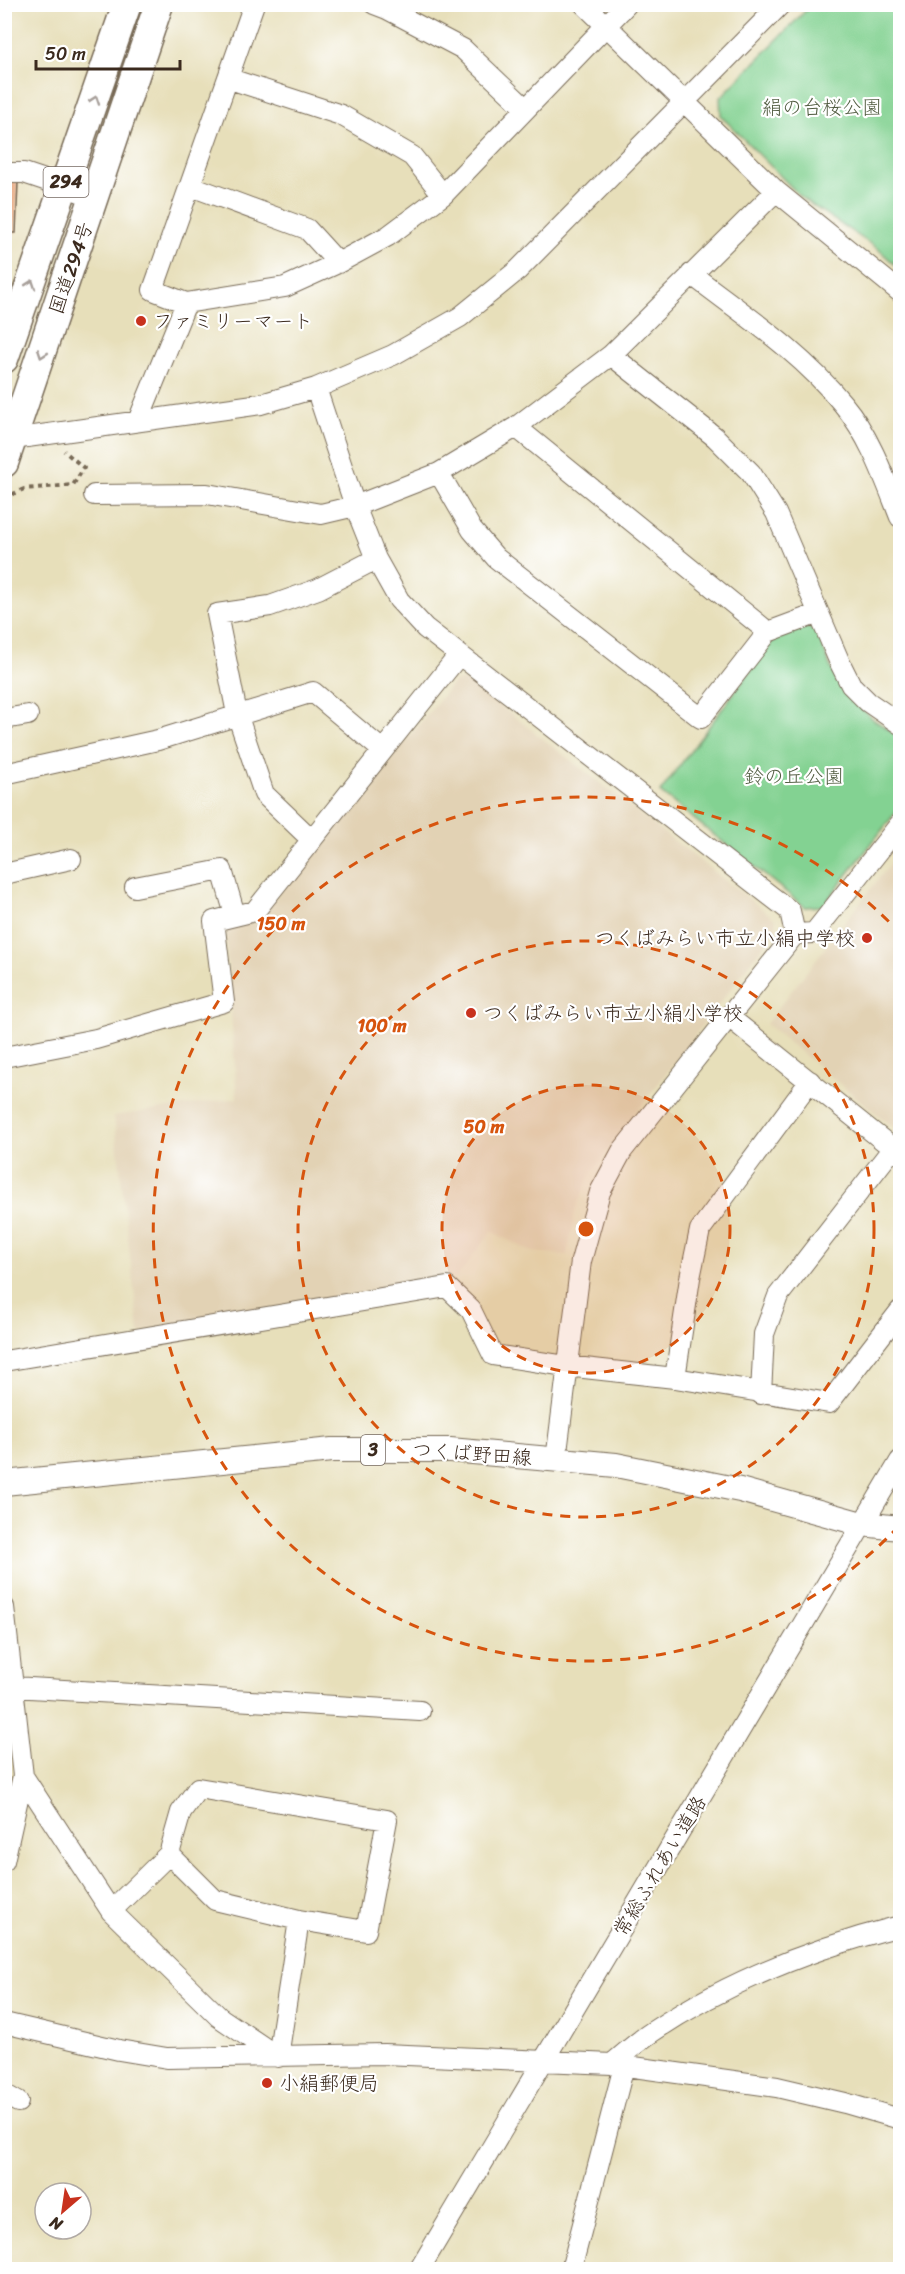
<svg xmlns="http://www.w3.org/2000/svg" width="905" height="2274" font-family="Sriracha,'Klee One',sans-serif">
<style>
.built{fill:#e2d2b4}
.park{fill:#83d292;stroke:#5f7e58;stroke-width:1.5}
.building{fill:#e29768}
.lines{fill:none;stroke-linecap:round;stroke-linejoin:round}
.minor-casing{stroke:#776955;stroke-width:22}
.major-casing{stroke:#776955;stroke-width:26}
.highway-casing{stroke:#776955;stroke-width:31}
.path{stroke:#776955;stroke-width:4;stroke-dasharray:4.5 4.5;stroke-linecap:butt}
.minor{stroke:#fff;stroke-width:20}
.major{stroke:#fff;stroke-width:24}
.highway{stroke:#fff;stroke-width:28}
.oneway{stroke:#a79f9a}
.ring{fill:none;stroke:#d7540e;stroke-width:3;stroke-dasharray:10 8}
.poi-dot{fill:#c8321e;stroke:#fff;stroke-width:2}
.labels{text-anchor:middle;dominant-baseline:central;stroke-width:4.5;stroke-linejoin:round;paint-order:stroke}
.shield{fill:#fff;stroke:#766a62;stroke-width:1.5}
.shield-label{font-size:18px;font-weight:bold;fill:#3b2a1e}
.park-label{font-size:20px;fill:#515c41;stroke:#fff}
.street-label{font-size:20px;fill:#3b2a1e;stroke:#fff}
.poi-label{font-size:20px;fill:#3b2a1e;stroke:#fff;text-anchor:start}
.centre{fill:#d7540e;stroke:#fff;stroke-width:3}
.ring-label{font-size:18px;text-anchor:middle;font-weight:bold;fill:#d7540e;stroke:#fff;stroke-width:4.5;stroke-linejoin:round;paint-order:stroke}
</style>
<rect width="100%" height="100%" fill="#fff"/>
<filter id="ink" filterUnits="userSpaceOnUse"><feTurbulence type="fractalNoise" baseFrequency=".0167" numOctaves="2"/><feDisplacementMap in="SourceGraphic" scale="12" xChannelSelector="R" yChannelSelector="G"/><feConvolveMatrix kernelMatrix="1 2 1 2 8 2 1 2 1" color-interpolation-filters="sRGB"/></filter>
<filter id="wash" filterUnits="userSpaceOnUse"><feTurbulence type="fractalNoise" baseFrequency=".008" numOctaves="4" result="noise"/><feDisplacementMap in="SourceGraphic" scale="24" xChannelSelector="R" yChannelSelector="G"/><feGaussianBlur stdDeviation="1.35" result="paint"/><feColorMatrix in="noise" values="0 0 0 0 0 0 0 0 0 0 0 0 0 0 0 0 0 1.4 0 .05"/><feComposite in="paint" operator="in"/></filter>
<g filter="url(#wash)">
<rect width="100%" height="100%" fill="#e7dfba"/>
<path class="built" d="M467,680L775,919L777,928L591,1172L576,1208L567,1255L531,1252L491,1231L457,1278L139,1333L114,1116L237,1098L225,927L256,921L455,681Z
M900,851V1133L766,1024Z"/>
<path class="park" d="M812,4L900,5V269L878,249L803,199L721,116L720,98Z
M807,627L817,632L830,666L847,695L874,720L900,737V807L823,906L805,907L660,792L775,638Z"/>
<g id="blocks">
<path class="building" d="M4,181H18L16,233H4Z"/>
</g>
</g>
<g filter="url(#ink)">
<use href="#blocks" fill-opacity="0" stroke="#776955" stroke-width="1.5"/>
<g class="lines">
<g class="minor-casing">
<path id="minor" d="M254,4L153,290L186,303L285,287L338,263L388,236L443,195L627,4
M374,4L387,9L463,49L525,108
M584,4L776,191L900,292
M230,79L341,115L412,156L443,195
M4,173H24L95,197
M191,186L307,229L338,263
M691,274C743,314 801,352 843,404C870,436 885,479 900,517
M611,355L715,437L751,473L776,513L840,663L851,685L868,702L900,724
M316,388L355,506L376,559L399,600L425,628L790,911L795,934
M138,421L186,303
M516,427L768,632
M13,439L261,404L316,388L393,355L460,317L518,270L781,4
M439,473L472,530L496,558L701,718L768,632L819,613
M94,495L207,494L321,514L355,506L439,473L516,427L611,355L776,191
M4,719L28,715
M4,774L158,740L313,692L382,750
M312,840L264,794L237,714L217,614L270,606L318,589L376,559
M4,874L71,859
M135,887L222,870L235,915
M729,1017L900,1154
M4,1057L96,1039L224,1002L214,921L255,911L459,655
M4,1361L447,1287L471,1310L493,1355L566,1366L675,1378L829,1403L900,1311
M675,1378L690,1278L700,1230L810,1081
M761,1394L764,1334L778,1296L893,1148
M556,1460L581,1261L600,1192L622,1151L795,934L814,933L900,824
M4,1607L23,1776L4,1861
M13,1687L420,1711
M23,1776L111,1911L219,2017L278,2057
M111,1911L169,1854L181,1812L198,1788L387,1820L366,1931L299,1920L215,1900L169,1854
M4,2023L119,2050L167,2058L384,2054L612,2064L777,2087L845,2103L900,2119
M278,2057L299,1920
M612,2064C625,2053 638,2041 652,2032C727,1982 813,1948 900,1926
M4,2094L18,2102
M419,2270L900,1461
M571,2270L624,2066"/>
</g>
<g class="major-casing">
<path id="major" d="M4,1483L332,1450H450L616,1465L740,1490L862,1524L900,1528"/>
</g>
<g class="highway-casing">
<path id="highway" d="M4,359L127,4
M4,463L159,4"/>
</g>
<path class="path" d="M4,498L24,489L73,485L84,468L64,451"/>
<use href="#minor" class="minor"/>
<use href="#major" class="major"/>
<use href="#highway" class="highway"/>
</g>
<defs><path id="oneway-chevron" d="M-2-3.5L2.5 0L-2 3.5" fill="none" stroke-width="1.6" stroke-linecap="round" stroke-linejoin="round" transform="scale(1.5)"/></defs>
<g class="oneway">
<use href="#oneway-chevron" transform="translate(95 100) rotate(-71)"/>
<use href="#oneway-chevron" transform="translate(31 284) rotate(-71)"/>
<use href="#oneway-chevron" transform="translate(42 354) rotate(109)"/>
</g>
</g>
<circle cx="586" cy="1229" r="144" fill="#d7540e" fill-opacity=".12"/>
<g class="ring">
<circle cx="586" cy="1229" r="144"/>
<circle cx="586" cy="1229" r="288"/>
<path d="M899 1526A432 432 0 1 1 899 932"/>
</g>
<g class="poi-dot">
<circle cx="141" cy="321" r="6"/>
<circle cx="867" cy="938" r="6"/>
<circle cx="471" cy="1013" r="6"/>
<circle cx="267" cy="2083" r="6"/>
</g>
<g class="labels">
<g class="shield">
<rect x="43.5" y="167" width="45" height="30" rx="4.5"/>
<rect x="361" y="1435" width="24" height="30" rx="4.5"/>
</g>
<g class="shield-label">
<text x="66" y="182">294</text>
<text x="373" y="1450">3</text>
</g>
<g class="park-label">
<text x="822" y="107">絹の台桜公園</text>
<text x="794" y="776">鈴の丘公園</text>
</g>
<g class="street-label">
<text transform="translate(71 268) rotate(-71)">国道294号</text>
<text transform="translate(472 1454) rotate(4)">つくば野田線</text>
<text transform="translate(660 1866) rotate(-59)">常総ふれあい道路</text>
</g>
<g class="poi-label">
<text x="153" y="321">ファミリーマート</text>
<text x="855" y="938" text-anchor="end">つくばみらい市立小絹中学校</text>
<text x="483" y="1013">つくばみらい市立小絹小学校</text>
<text x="279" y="2083">小絹郵便局</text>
</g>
</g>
<circle cx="586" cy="1229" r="9" class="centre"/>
<g class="ring-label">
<text x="281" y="930">150 m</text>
<text x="382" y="1032">100 m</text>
<text x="484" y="1133">50 m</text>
</g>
<rect width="905" height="2274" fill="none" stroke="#fff" stroke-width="24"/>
<g transform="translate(63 2211) rotate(209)"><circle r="28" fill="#ffffff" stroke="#b1aaa5" stroke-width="1.5"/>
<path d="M0-4.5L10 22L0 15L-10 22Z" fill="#c8321e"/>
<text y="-9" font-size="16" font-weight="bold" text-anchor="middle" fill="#3b2a1e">N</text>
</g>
<path d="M36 60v9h144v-9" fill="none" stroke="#3b2a1e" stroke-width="3"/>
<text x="45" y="60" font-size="18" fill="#3b2a1e" stroke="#ffffff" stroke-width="4.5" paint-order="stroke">50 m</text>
</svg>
